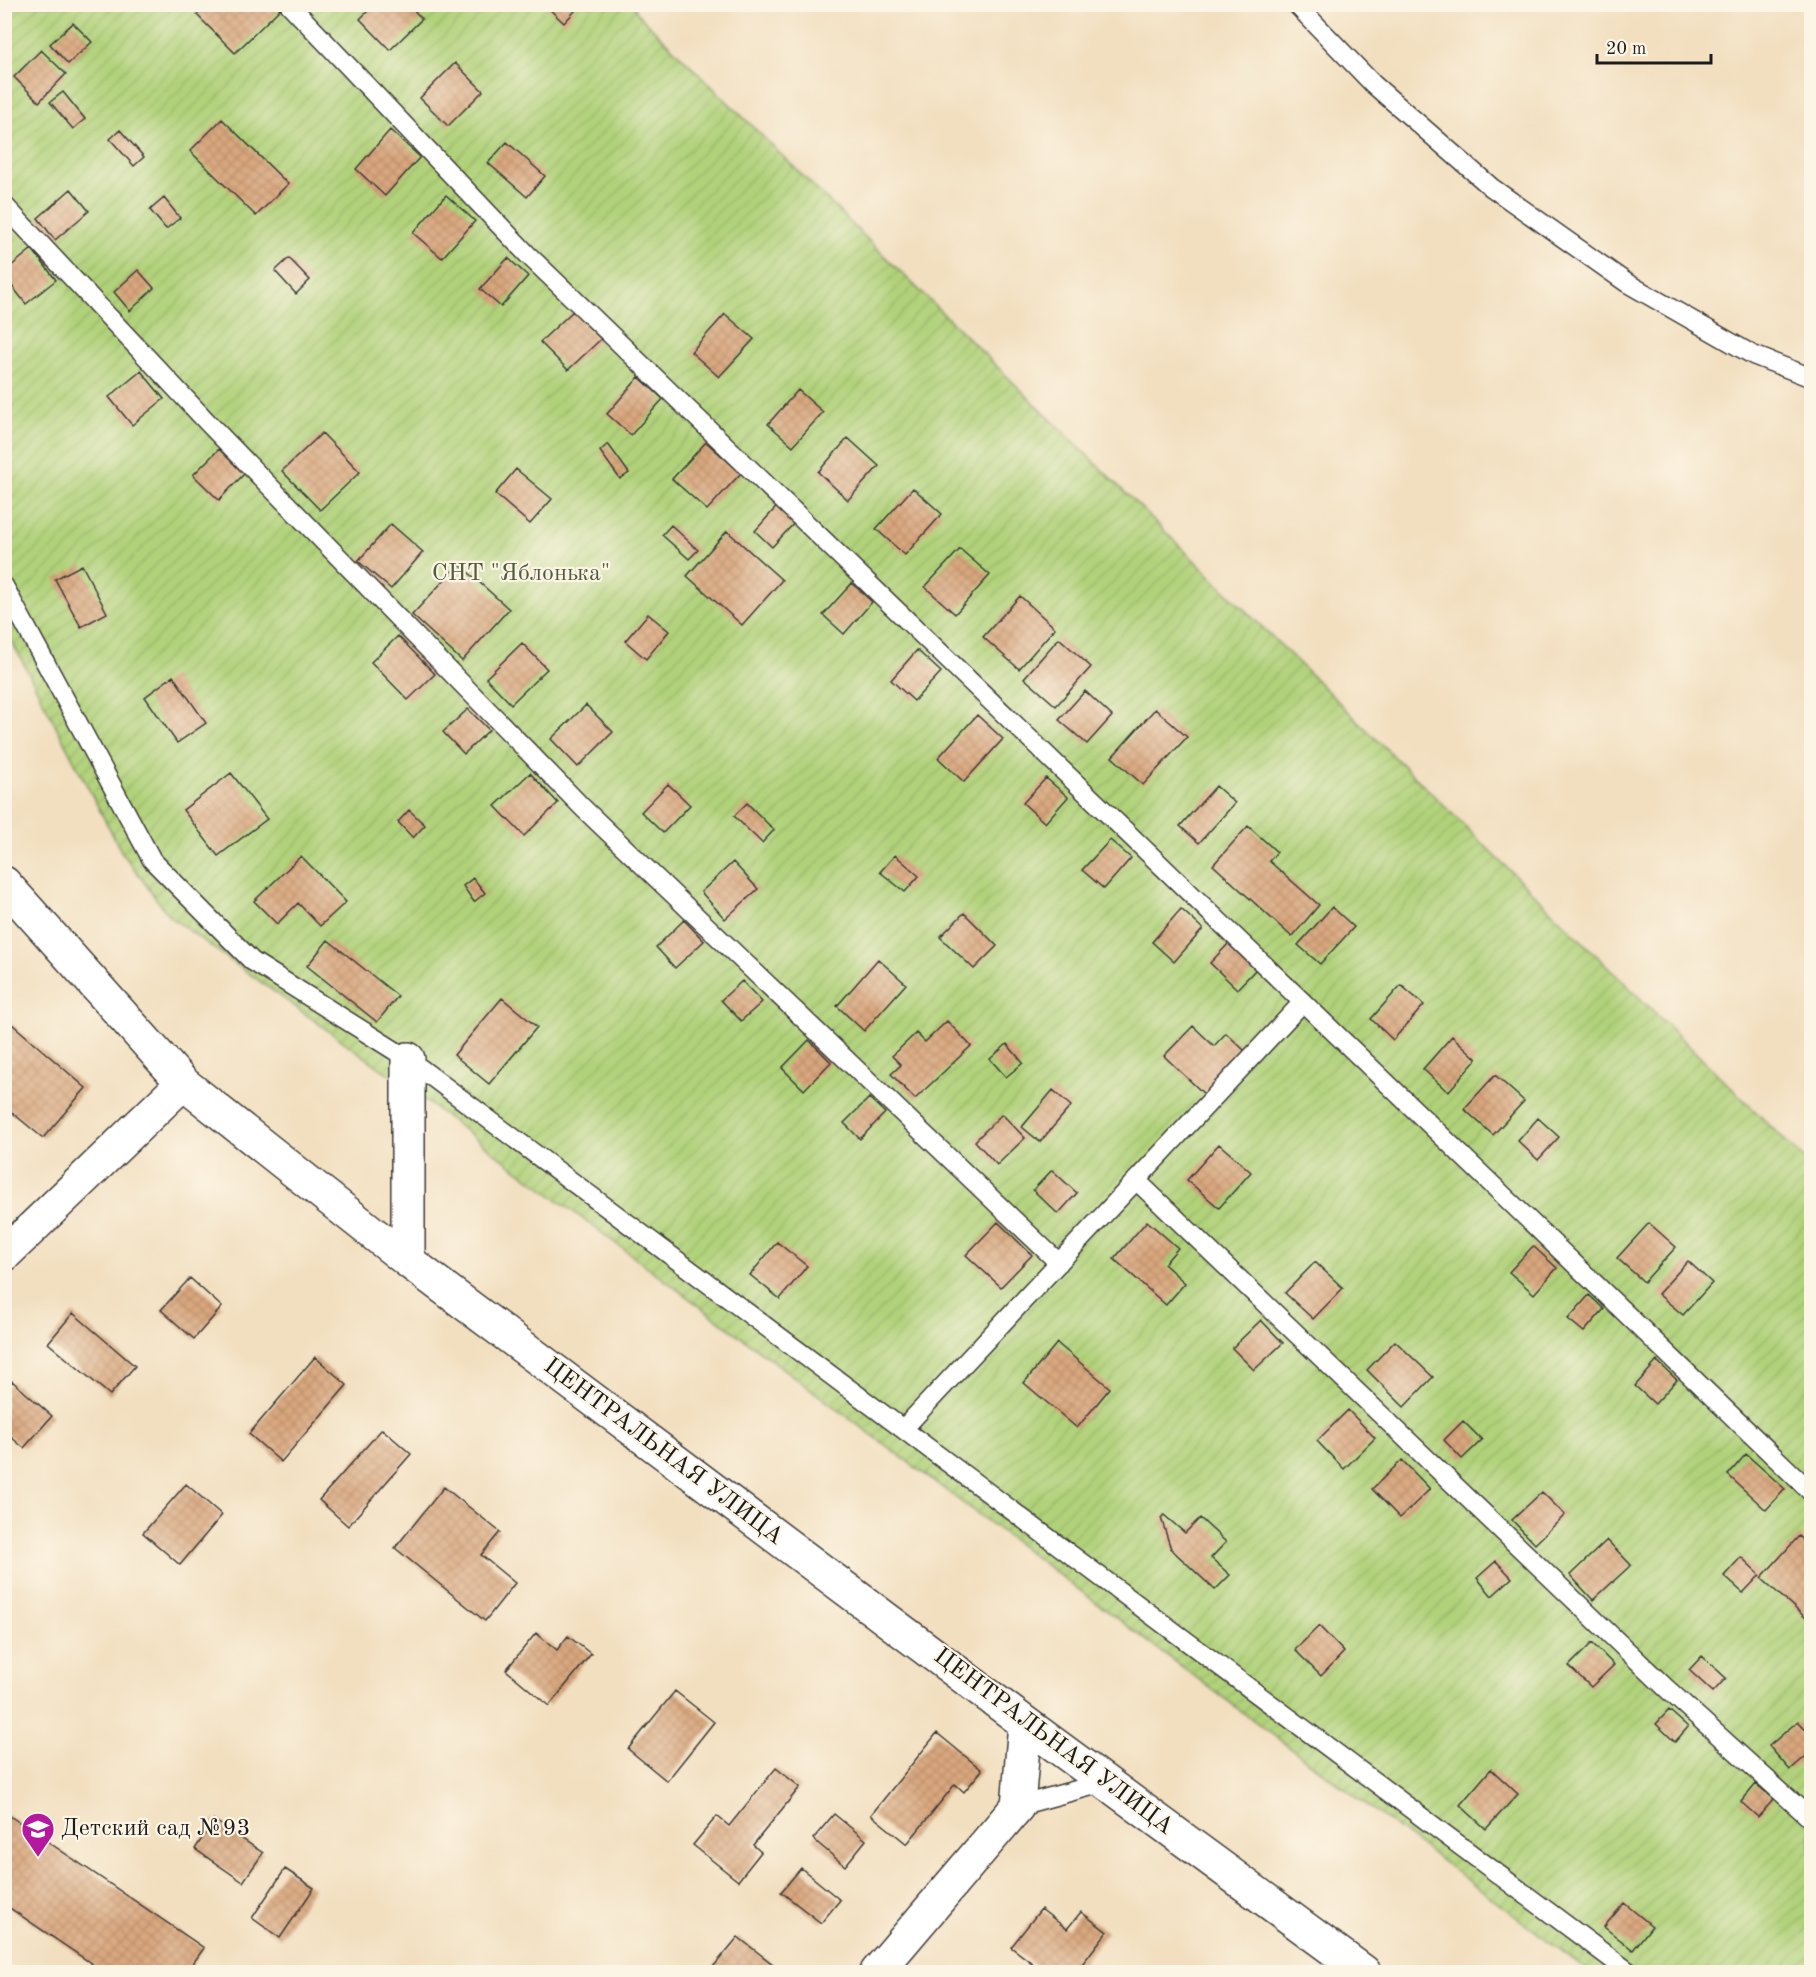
<svg xmlns="http://www.w3.org/2000/svg" width="1816" height="1977" font-family="'Old Standard TT',serif">
<style>
.garden{fill:url(#garden-furrows);stroke:#66774b;stroke-width:1.5}
.building{fill:url(#building-cross-hatch)}
.lines{fill:none;stroke-linecap:round;stroke-linejoin:round}
.service-casing{stroke:#3c3935;stroke-width:21}
.minor-casing{stroke:#3c3935;stroke-width:36}
.service{stroke:#fff;stroke-width:18}
.minor{stroke:#fff;stroke-width:33}
.labels{text-anchor:middle;dominant-baseline:central;stroke-width:4.5;stroke-linejoin:round;paint-order:stroke}
.park-label{font-size:24px;fill:#505c3d;stroke:#fcf5e5}
.street-label{font-size:24px;fill:#1c1c1c;stroke:#fcf5e5}
.poi-label{font-size:24px;fill:#1c1c1c;stroke:#fcf5e5;text-anchor:start}
</style>
<defs>
<pattern id="garden-furrows" width="10" height="10" patternUnits="userSpaceOnUse" patternTransform="scale(1.5)"><rect width="10" height="10" fill="#b1d27a"/><path d="M-1 1l2-2M0 10L10 0M9 11l2-2" fill="none" stroke="#98b469"/></pattern>
<pattern id="building-cross-hatch" width="8" height="8" patternUnits="userSpaceOnUse" patternTransform="scale(1.5)"><rect width="8" height="8" fill="#d9a77e"/><path d="M0 0l8 8M0 8l8-8" fill="none" stroke="#ba8f6c"/></pattern>
</defs>
<rect width="100%" height="100%" fill="#fcf5e5"/>
<filter id="ink" filterUnits="userSpaceOnUse"><feTurbulence type="fractalNoise" baseFrequency=".0167" numOctaves="2"/><feDisplacementMap in="SourceGraphic" scale="12" xChannelSelector="R" yChannelSelector="G"/><feConvolveMatrix kernelMatrix="1 2 1 2 8 2 1 2 1" color-interpolation-filters="sRGB"/></filter>
<filter id="wash" filterUnits="userSpaceOnUse"><feTurbulence type="fractalNoise" baseFrequency=".008" numOctaves="4" result="noise"/><feDisplacementMap in="SourceGraphic" scale="24" xChannelSelector="R" yChannelSelector="G"/><feGaussianBlur stdDeviation="1.35" result="paint"/><feColorMatrix in="noise" values="0 0 0 0 0 0 0 0 0 0 0 0 0 0 0 0 0 1.4 0 .05"/><feComposite in="paint" operator="in"/></filter>
<g filter="url(#wash)">
<rect width="100%" height="100%" fill="#f2dfc0"/>
<path class="garden" d="M5,5H634L637,13L1811,1166V1972H1590L408,1088L169,916L121,851L5,628Z"/>
<g id="blocks">
<path class="building" d="M208,4H275L280,9L235,53L197,15Z
M375,4H408L422,19L390,50L360,19Z
M544,4H568L575,11L564,23Z
M73,23L92,42L68,64L50,44Z
M41,50L66,74L39,102L14,77Z
M455,63L483,91L448,126L420,98Z
M63,92L85,119L73,129L50,102Z
M222,119L288,184L256,216L190,151Z
M120,130L144,157L134,166L110,139Z
M390,130L420,157L385,196L356,169Z
M507,142L545,176L527,197L488,163Z
M71,189L89,211L55,240L38,218Z
M446,195L475,221L442,258L413,233Z
M164,198L180,218L166,229L150,210Z
M32,249L56,280L26,304L5,277V271Z
M289,258L310,280L296,294L275,271Z
M508,258L528,276L501,307L480,289Z
M138,270L154,288L130,311L114,292Z
M573,311L601,339L568,370L540,342Z
M725,314L754,339L719,377L691,352Z
M141,371L164,399L132,425L109,397Z
M639,377L663,399L631,435L607,414Z
M798,390L823,412L793,446L768,424Z
M322,433L360,472L320,510L282,471Z
M848,438L879,466L848,500L818,472Z
M706,442L741,473L707,510L672,479Z
M608,444L629,473L620,479L600,451Z
M219,449L244,474L219,500L193,475Z
M516,469L552,499L530,524L495,494Z
M913,488L942,514L905,555L876,529Z
M780,503L798,519L772,547L755,531Z
M391,524L423,552L391,589L358,561Z
M671,525L698,550L689,559L662,535Z
M727,531L782,580L742,625L687,576Z
M960,549L990,575L955,614L925,587Z
M459,564L509,609L462,661L412,615Z
M82,565L107,613L81,627L55,579Z
M852,583L872,602L844,634L823,615Z
M1020,596L1055,628L1019,669L983,637Z
M648,614L669,631L646,659L625,641Z
M398,636L435,674L408,700L371,662Z
M1059,638L1091,667L1056,706L1024,678Z
M522,643L547,669L511,704L486,678Z
M917,650L941,672L914,701L891,680Z
M173,676L206,723L177,743L145,697Z
M1085,691L1112,716L1087,744L1059,720Z
M586,705L613,732L578,767L551,739Z
M468,709L489,730L464,754L443,732Z
M1155,709L1187,737L1143,785L1112,757Z
M977,715L1003,739L964,782L938,758Z
M231,773L267,819L218,856L183,810Z
M530,773L558,803L524,836L495,806Z
M1046,778L1068,797L1045,823L1023,803Z
M668,784L690,805L663,833L641,812Z
M1216,786L1235,803L1199,843L1180,826Z
M747,803L774,830L762,843L734,816Z
M409,810L425,825L413,838L398,822Z
M1248,826L1277,852L1269,861L1319,905L1292,937L1213,865Z
M1110,840L1131,858L1104,889L1082,870Z
M895,855L919,876L905,892L880,872Z
M301,856L346,902L320,926L298,903L277,924L254,901Z
M733,862L758,889L725,919L701,892Z
M473,878L485,893L474,902L463,886Z
M1332,907L1354,927L1320,964L1298,945Z
M1181,909L1203,929L1174,962L1152,942Z
M964,913L997,946L974,969L940,937Z
M684,920L704,941L675,968L656,947Z
M328,940L398,996L377,1022L307,966Z
M1231,941L1258,967L1237,989L1210,963Z
M878,959L906,984L864,1031L837,1006Z
M742,981L762,1002L741,1021L721,1000Z
M1401,985L1424,1005L1393,1040L1371,1019Z
M502,998L537,1027L489,1084L454,1055Z
M947,1021L971,1046L915,1099L891,1074L901,1065L892,1056L916,1033L925,1042Z
M12,1024L86,1088L43,1138L4,1106V1033Z
M1193,1026L1214,1046L1226,1033L1245,1051L1204,1094L1164,1056Z
M1452,1036L1477,1059L1448,1092L1423,1069Z
M809,1040L831,1062L804,1090L782,1068Z
M1007,1044L1023,1063L1006,1077L990,1059Z
M1495,1075L1524,1101L1493,1135L1464,1109Z
M1053,1090L1071,1106L1040,1142L1022,1127Z
M869,1098L885,1113L860,1139L844,1123Z
M1002,1114L1025,1138L997,1165L975,1141Z
M1538,1118L1559,1137L1538,1160L1518,1141Z
M1219,1144L1251,1172L1219,1208L1187,1180Z
M1052,1170L1077,1193L1058,1214L1033,1190Z
M1147,1221L1178,1248L1164,1264L1185,1283L1166,1305L1114,1259Z
M998,1222L1032,1255L1001,1287L966,1255Z
M1649,1223L1676,1247L1644,1282L1617,1258Z
M777,1242L807,1266L780,1299L750,1275Z
M1533,1246L1557,1268L1534,1294L1509,1272Z
M1688,1261L1712,1283L1683,1315L1658,1294Z
M1315,1262L1343,1288L1313,1319L1285,1293Z
M190,1278L222,1307L194,1339L161,1310Z
M1589,1295L1604,1309L1584,1332L1568,1319Z
M73,1313L135,1366L110,1395L48,1343Z
M1261,1320L1283,1343L1254,1370L1232,1348Z
M1395,1341L1433,1377L1404,1407L1367,1370Z
M1057,1343L1110,1388L1077,1428L1024,1383Z
M315,1357L347,1385L281,1462L249,1434Z
M1657,1361L1677,1380L1655,1404L1635,1386Z
M12,1381L52,1416L24,1448L5,1432V1389Z
M1348,1410L1375,1438L1344,1469L1317,1441Z
M1463,1421L1482,1440L1462,1459L1444,1440Z
M382,1429L411,1454L348,1526L319,1500Z
M1746,1454L1785,1489L1766,1510L1728,1475Z
M1402,1460L1430,1489L1400,1518L1372,1489Z
M186,1484L222,1515L180,1565L143,1533Z
M444,1487L500,1532L481,1555L515,1583L485,1621L395,1548Z
M1542,1492L1565,1515L1535,1544L1512,1520Z
M1164,1515L1185,1533L1200,1518L1226,1542L1211,1558L1230,1575L1215,1590L1171,1549L1161,1518Z
M1799,1536L1812,1548V1612L1806,1618L1761,1578Z
M1607,1540L1631,1565L1593,1600L1570,1575Z
M1741,1557L1760,1575L1743,1593L1724,1576Z
M1496,1561L1512,1578L1492,1596L1477,1578Z
M1319,1626L1344,1652L1321,1676L1295,1650Z
M536,1633L557,1650L568,1636L591,1654L549,1706L506,1670Z
M1592,1643L1614,1665L1591,1687L1569,1666Z
M1702,1656L1726,1678L1713,1692L1689,1670Z
M675,1691L714,1722L667,1781L628,1749Z
M1669,1710L1688,1727L1675,1742L1656,1724Z
M1798,1721L1812,1736V1751L1790,1770L1769,1746Z
M937,1733L982,1770L964,1792L955,1784L907,1844L871,1815Z
M776,1768L800,1787L753,1845L761,1852L738,1881L693,1845L717,1816L729,1826Z
M1491,1769L1518,1794L1486,1829L1460,1805Z
M1756,1784L1774,1799L1758,1817L1741,1802Z
M4,1812L204,1948L187,1972H104L4,1904Z
M834,1814L866,1840L845,1866L813,1839Z
M214,1820L263,1853L243,1882L195,1849Z
M801,1868L840,1900L821,1923L781,1892Z
M285,1869L314,1888L280,1938L252,1918Z
M1624,1903L1652,1926L1633,1950L1604,1927Z
M1041,1909L1067,1929L1081,1912L1107,1932L1076,1972H1044L1011,1947Z
M738,1937L783,1972H709Z"/>
</g>
</g>
<g filter="url(#ink)">
<use href="#blocks" fill-opacity="0" stroke="#3c3935" stroke-width="1.5"/>
<g class="lines">
<g class="service-casing">
<path id="service" d="M289,4L527,254L1812,1493
M1296,4L1373,84L1491,187L1627,283L1753,355L1812,378
M4,205L210,425L583,808L1059,1263
M4,586L152,860L252,961L408,1059L1629,1972
M1136,1180L1666,1688L1812,1820
M904,1428L1303,1002
M1018,1806L1106,1782"/>
</g>
<g class="minor-casing">
<path id="minor" d="M4,883L183,1083L408,1261L1025,1723L1364,1972
M408,1059V1261
M4,1255L183,1083
M877,1972L1018,1806L1025,1723"/>
</g>
<use href="#service" class="service"/>
<use href="#minor" class="minor"/>
</g>
</g>
<defs>
<g id="school-pin" transform="scale(1.725)"><path d="M0 17L-7.5 6A9.5 9.5 0 1 1 7.5 6Z" fill="#b5179e" stroke="#fcf5e5"/><path d="M0-5L7-2L0 1L-7-2ZM-4 1L0 2.5L4 1V4Q0 6-4 4Z" fill="#fff"/></g>
</defs>
<g fill-rule="evenodd">
<use href="#school-pin" x="38" y="1829"/>
</g>
<g class="labels">
<g class="park-label">
<text x="521" y="574">СНТ "Яблонька"</text>
</g>
<g class="street-label">
<text transform="translate(663 1452) rotate(37)">ЦЕНТРАЛЬНАЯ УЛИЦА</text>
<text transform="translate(1053 1742) rotate(37)">ЦЕНТРАЛЬНАЯ УЛИЦА</text>
</g>
<g class="poi-label">
<text x="61" y="1829">Детский сад №93</text>
</g>
</g>
<rect width="1816" height="1977" fill="none" stroke="#fcf5e5" stroke-width="24"/>
<path d="M1597 54v9h114v-9" fill="none" stroke="#1c1c1c" stroke-width="3"/>
<text x="1606" y="54" font-size="18" fill="#1c1c1c" stroke="#fcf5e5" stroke-width="4.5" paint-order="stroke">20 m</text>
</svg>
